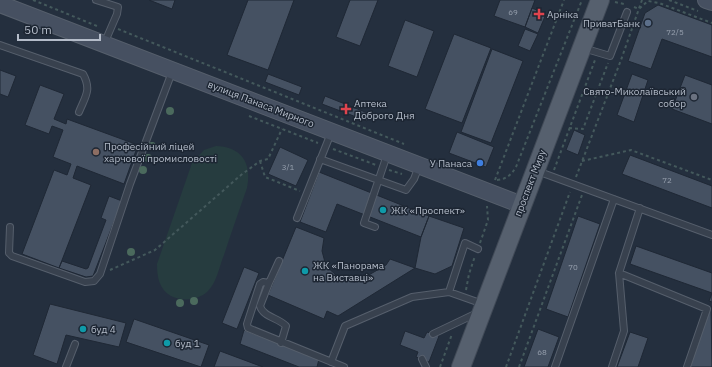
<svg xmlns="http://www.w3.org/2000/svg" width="712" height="367" font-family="'IBM Plex Sans',sans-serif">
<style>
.grass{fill:#263c3f}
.building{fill:#455162;stroke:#1f2835}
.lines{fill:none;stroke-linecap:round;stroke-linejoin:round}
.lane-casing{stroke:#565f6c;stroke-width:8}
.secondary-casing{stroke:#565f6c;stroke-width:18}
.primary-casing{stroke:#414a57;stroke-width:20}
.path{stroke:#44595c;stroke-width:2;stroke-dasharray:3 3;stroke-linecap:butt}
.lane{stroke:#38414e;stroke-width:6}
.secondary{stroke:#465061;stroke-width:16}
.primary{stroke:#56606e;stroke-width:18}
.tree{fill:#4b6a5d}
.health-dot{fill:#e0444e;stroke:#1d2633;stroke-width:1.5}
.service-dot{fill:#5c6f8a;stroke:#1d2633;stroke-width:1.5}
.worship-dot{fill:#6b7280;stroke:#1d2633;stroke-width:1.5}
.education-dot{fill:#8d6e63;stroke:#1d2633;stroke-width:1.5}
.shop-dot{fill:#3f7fe0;stroke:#1d2633;stroke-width:1.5}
.culture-dot{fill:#0f9aa8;stroke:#1d2633;stroke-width:1.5}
.labels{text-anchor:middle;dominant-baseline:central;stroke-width:3;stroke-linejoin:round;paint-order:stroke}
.number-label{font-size:8px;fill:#98a1af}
.poi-label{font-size:10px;fill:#b4bcc9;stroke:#1d2633;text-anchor:start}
.street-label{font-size:10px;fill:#b4bcc9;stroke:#1d2633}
</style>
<rect width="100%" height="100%" fill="#242f3e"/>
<path class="grass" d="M216,146C242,147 252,163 247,188C239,211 231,233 224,255C219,267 217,282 208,291C199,300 183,302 171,296C159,289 157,277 157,264L192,163L204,150Z"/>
<path class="building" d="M149,0H175L172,9Z
M248,0H294L268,70L227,55Z
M350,0H378L360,46L336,37Z
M500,0H535L525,27L494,16Z
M658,5L712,25V57L662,39L651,69L628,61L645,13Z
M532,8L546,14L538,33L525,27Z
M405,20L434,31L417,77L388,66Z
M525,29L538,34L530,51L518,46Z
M454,34L491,48L462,123L425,109Z
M492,49L523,61L491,143L461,132Z
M0,70L16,76L8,97L0,94Z
M268,74L302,87L299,95L265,82Z
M632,74L648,80L634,122L617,115Z
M685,75L712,85V124L672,109Z
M40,85L64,94L54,119L66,124L67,119L138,145L124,184L77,166L73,178L91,185L59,268L22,254L54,170L67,175L71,164L53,157L63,130L52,126L49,134L25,125Z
M325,96L370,114L367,121L322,104Z
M574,130L585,135L578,155L566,150Z
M457,132L494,147L486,167L449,153Z
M280,147L308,160L296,186L268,174Z
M630,155L712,186V208L622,174Z
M319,172L429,216L421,237L337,204L326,232L300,222Z
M109,196L122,201L93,276L86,277L59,268L62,261L86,269L88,268L106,220L101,218Z
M429,216L464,228L452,266L435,274L415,268L421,237Z
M578,216L600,224L568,317L546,309Z
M296,227L324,238L322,251L326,266L336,275L353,278L367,276L386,265L390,259L415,268L338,316L327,311L324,319L268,295Z
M636,246L712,273V302L709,301L712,293L630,264Z
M244,267L259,273L237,329L222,323Z
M50,304L126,323L119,347L66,335L57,364L33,355Z
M711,306L712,367H690Z
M134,319L209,345L201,367L126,342Z
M538,329L559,337L548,367H524Z
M244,330L319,359L317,367H299L240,344Z
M405,331L424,338L427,332L439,336L429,362L416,357L418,352L400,345Z
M630,332L648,338L638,367H617Z
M220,351L263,367H214Z"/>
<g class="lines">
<g class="lane-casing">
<path id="lane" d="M96,0L118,7L117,14L104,44
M0,45L83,74C92,90 85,97 79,112
M583,48L610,56L627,12
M320,159L406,190L414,179L419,166
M537,171L712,235
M297,218L331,133
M10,227L9,253L12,256L85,282L94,281L100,274L130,184L172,72
M375,227L364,223L387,155
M279,261L269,283L263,282L260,284L247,324L248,328L344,367
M619,273L707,309L687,367
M269,283L260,306C263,317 279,318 286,326L281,343
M449,292L465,243L478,249
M433,334L477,313
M422,359L426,367
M331,362L345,326L412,297L449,292L483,304
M66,367L75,344
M555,367L614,199
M612,367L624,331L619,273L640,208"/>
</g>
<g class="secondary-casing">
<path id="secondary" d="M706,0L712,2
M0,4L522,205"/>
</g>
<g class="primary-casing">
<path id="primary" d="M461,367L600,0"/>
</g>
<path class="path" d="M33,0L97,26
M669,0L698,11
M615,2L624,4
M634,7L639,9L648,1L659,3L712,23
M118,29L404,144
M249,116L318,143
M569,128L583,129L608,63
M333,149L376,165
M260,161L265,177L300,191
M582,161L631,150L712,180
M389,170L402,174
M554,170L595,60
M576,177L621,60L642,0
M495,180L564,0
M497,180C507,179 511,175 516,167L582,0
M480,243L488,220L487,206
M110,270L155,250L241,175L260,161L268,159L282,129
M466,290L469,274L475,256
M440,367L452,334
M506,367L570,192
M519,367L582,195"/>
<use href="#lane" class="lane"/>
<use href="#secondary" class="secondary"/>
<use href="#primary" class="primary"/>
</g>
<g class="tree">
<circle cx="170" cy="111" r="4"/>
<circle cx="152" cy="146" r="4"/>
<circle cx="148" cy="158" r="4"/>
<circle cx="143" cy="170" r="4"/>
<circle cx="131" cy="252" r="4"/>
<circle cx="194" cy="301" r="4"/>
<circle cx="180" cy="303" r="4"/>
</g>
<g class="health-dot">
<path d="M537 8h4v4h4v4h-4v4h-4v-4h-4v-4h4z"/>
<path d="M344 103h4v4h4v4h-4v4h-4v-4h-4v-4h4z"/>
</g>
<circle class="service-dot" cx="648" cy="23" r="4"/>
<circle class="worship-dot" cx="694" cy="97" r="4"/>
<circle class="education-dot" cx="96" cy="152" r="4"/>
<circle class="shop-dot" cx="480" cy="163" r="4"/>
<g class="culture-dot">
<circle cx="383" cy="210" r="4"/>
<circle cx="305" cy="271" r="4"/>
<circle cx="83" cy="329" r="4"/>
<circle cx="167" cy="343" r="4"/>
</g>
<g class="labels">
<g class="number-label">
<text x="513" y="12">69</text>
<text x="675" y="32">72/5</text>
<text x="288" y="167">3/1</text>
<text x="667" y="180">72</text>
<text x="573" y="267">70</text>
<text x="542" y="352">68</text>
</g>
<g class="poi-label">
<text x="547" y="14">Арніка</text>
<text x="640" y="23" text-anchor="end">ПриватБанк</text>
<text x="686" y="91" text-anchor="end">Свято-Миколаївський<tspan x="686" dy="12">собор</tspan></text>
<text x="354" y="103">Аптека<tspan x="354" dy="12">Доброго Дня</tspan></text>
<text x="104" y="146">Професійний ліцей<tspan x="104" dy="12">харчової промисловості</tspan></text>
<text x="472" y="163" text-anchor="end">У Панаса</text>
<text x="391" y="210">ЖК «Проспект»</text>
<text x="313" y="265">ЖК «Панорама<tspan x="313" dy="12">на Виставці»</tspan></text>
<text x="91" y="329">буд 4</text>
<text x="175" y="343">буд 1</text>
</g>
<g class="street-label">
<text transform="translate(261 104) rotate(21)">вулиця Панаса Мирного</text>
<text transform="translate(530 183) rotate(-69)">проспект Миру</text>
</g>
</g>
<path d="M18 34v6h82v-6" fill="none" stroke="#b4bcc9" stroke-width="2"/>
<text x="24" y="34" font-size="12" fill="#b4bcc9" stroke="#1d2633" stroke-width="3" paint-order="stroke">50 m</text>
</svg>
